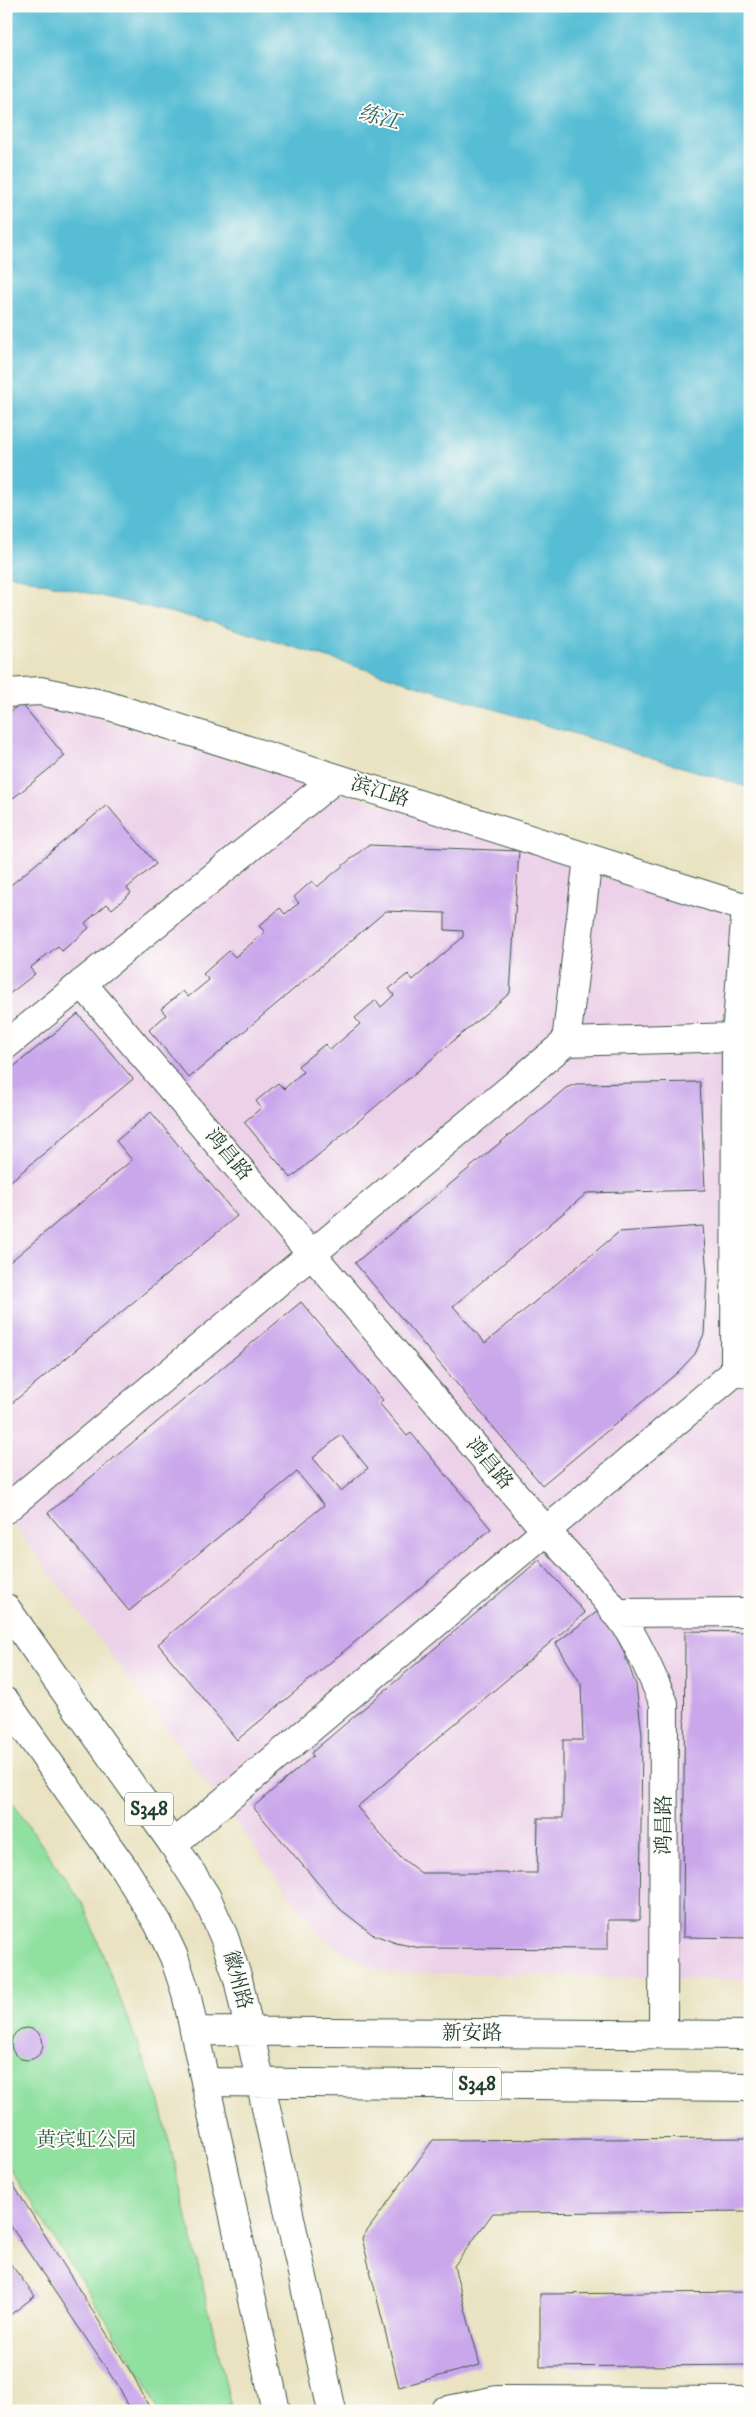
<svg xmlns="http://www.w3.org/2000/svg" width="756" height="2417" font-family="'IM FELL DW Pica','Noto Serif SC',serif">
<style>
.built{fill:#ecd1e9}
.green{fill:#90e0a0;stroke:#588e6a}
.water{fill:#57bdd4;stroke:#3b7d84}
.building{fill:#caa7eb;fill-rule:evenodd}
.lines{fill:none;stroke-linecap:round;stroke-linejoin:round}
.minor-casing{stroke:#3d5649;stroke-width:30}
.major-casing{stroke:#3d5649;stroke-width:30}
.minor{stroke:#fff;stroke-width:28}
.major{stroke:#fff;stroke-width:28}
.labels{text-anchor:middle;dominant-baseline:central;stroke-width:4;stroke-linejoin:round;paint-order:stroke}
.shield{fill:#fdfcf7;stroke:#62766e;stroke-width:1}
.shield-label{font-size:19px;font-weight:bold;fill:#1f3d34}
.street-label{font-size:20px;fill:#1f3d34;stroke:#fdfcf7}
.park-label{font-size:20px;fill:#365e4a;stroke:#fdfcf7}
.water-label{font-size:21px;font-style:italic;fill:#306364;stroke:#fdfcf7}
</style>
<rect width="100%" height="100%" fill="#fdfcf7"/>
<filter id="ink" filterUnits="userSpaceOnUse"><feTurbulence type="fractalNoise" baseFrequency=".02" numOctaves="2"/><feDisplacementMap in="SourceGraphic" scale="10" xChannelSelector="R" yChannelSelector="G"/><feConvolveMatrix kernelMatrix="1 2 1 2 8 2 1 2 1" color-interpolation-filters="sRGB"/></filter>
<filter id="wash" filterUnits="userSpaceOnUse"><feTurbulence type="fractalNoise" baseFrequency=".0096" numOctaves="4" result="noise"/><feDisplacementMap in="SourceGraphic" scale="20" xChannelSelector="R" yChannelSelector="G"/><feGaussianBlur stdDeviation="1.12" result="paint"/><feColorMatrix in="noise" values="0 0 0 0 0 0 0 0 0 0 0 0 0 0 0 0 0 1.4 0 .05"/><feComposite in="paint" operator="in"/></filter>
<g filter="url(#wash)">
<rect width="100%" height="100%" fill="#eae3c2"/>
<path class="built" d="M6,701L66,707L150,736L750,914V1980L382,1972L341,1951L320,1935L6,1514Z"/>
<path class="green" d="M6,1793L84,1906L160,2102L232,2411H158L142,2376L6,2163Z"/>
<path class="water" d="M6,6H750V788L212,622L6,574Z"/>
<g id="blocks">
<path class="building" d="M21,703L65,756L6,804V715Z
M107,805L156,864L127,888L131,893L112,909L107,904L85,923L89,928L62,951L58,946L30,968L35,974L8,995L6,993V889Z
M368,845L519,851L510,993L291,1178L244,1122L261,1108L256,1101L278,1083L284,1089L303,1072L298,1066L325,1044L330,1050L360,1024L355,1018L376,1000L381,1007L394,995L389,989L408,974L413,980L463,937V931L445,930V913L386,911L189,1078L149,1030L166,1015L161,1009L183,991L188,997L209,980L203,974L229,951L235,957L265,932L259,926L280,908L285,914L299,903L294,897L312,881L317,887Z
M78,1014L133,1079L6,1185V1073Z
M700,1082L705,1190L587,1193L453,1306L485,1343L619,1232L703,1226L707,1275L704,1334L695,1354L677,1373L542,1485L355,1263L566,1088L576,1084Z
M151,1112L237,1216L6,1408V1265L132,1160L116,1141Z
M301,1302L383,1400L379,1403L407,1436L411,1433L491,1529L237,1740L158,1644L324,1505L297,1472L129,1611L48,1513ZM341,1435L368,1468L341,1491L313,1458Z
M539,1560L585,1613L357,1807L400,1857L421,1873H537L538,1818H563V1740H583L581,1684L556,1643L598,1611L607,1619L622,1648L636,1685L642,1734L640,1920H608V1949L420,1948L396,1943L372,1934L340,1909L253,1807L313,1756L311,1753Z
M685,1631L750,1632V1938L683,1937Z
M11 2044a16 16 0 1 1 32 0a16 16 0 1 1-32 0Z
M750,2138V2211L493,2213L454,2266L480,2365L399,2387L362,2238L433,2140Z
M6,2173L134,2377L151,2411H131L120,2389L6,2219Z
M6,2258L35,2296L6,2318Z
M750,2292V2365L540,2367V2294Z"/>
</g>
</g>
<g filter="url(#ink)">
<use href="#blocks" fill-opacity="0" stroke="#3d5649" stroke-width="1"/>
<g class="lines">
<g class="minor-casing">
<path id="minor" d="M6,693L40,691L106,705L750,909
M82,983L546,1531C574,1561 601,1591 625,1624C641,1648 652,1677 664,1703L663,2034
M566,1042L736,1037
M6,1045L336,778
M735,1372L736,1037L746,908
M6,1509L566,1042L588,858
M615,1613L750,1612
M173,1844L735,1372L750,1374
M444,2411L497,2400L750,2401"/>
</g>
<g class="major-casing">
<path id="major" d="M6,1608L173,1844L206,1896L224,1937L238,1979L332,2411
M6,1702L125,1870L158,1923L174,1957L186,1993L276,2411
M194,2031L750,2035
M205,2082L750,2087"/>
</g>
<use href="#minor" class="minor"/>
<use href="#major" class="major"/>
</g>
</g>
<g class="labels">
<g class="shield">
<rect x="125" y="1792.5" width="48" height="33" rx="4"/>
<rect x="453" y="2067.5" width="48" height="33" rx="4"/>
</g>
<g class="shield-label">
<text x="149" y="1809">S348</text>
<text x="477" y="2084">S348</text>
</g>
<g class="street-label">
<text transform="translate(380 792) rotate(18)">滨江路</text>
<text transform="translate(228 1155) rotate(50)">鸿昌路</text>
<text transform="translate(489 1464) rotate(50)">鸿昌路</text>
<text transform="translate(664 1825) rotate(-90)">鸿昌路</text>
<text transform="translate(237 1980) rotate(75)">徽州路</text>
<text x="472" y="2033">新安路</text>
</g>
<g class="park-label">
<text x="86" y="2140">黄宾虹公园</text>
</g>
<g class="water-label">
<text transform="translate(379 118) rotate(15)">练江</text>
</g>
</g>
<rect width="756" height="2417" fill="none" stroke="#fdfcf7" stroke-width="25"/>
</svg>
